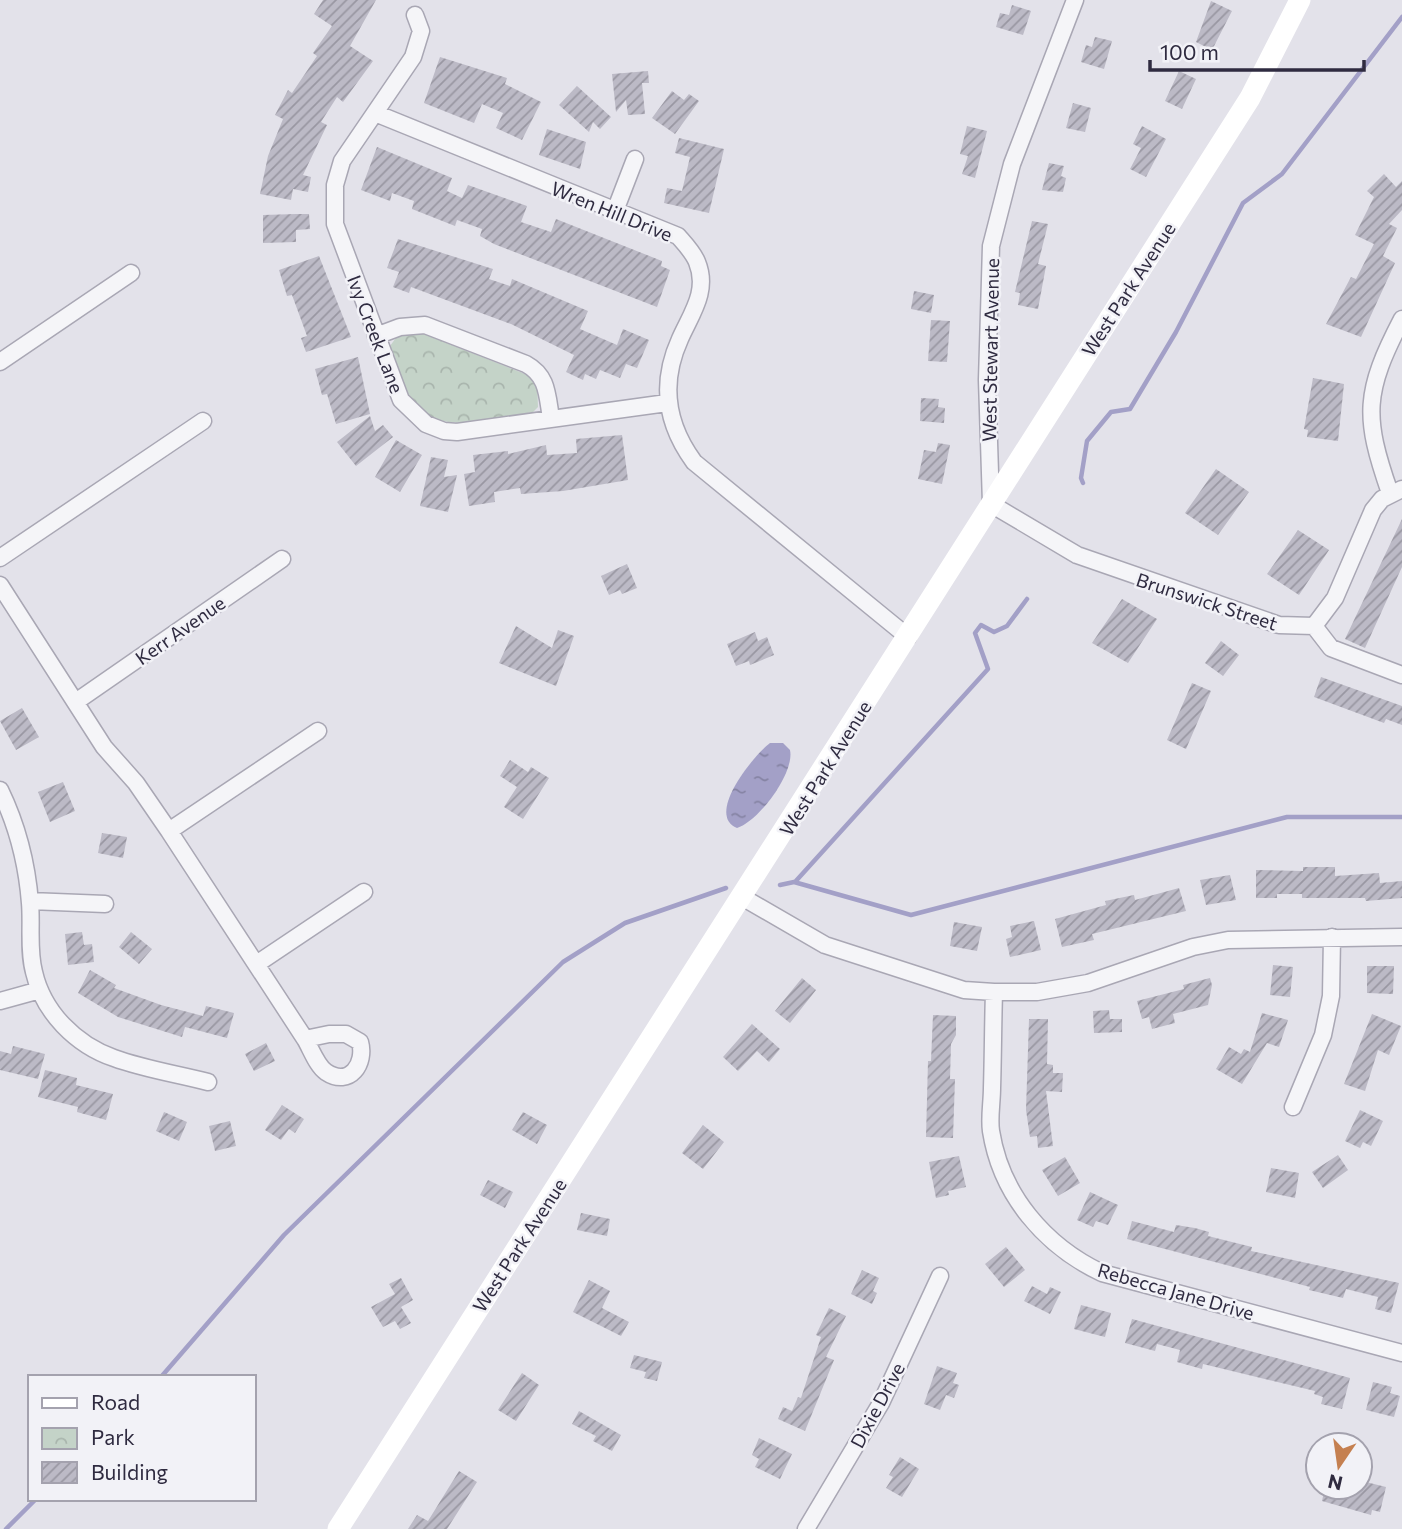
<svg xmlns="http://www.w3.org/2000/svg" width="1402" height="1529" font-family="Commissioner,sans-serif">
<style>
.park{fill:url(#park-crowns)}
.water{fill:url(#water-ripples)}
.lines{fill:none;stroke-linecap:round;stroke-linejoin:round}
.stream{stroke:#a3a0c7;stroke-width:4.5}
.building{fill:url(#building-hatch)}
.street-casing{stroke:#a9a7b4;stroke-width:19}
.street{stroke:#f5f5f8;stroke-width:16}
.secondary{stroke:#fff;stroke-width:21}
.labels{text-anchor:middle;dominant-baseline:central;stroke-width:5;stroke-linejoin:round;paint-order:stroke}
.street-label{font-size:19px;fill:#2f2b40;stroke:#f2f2f7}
</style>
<defs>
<pattern id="park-crowns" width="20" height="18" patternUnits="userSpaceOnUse" patternTransform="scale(1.75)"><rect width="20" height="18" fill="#c4d3c8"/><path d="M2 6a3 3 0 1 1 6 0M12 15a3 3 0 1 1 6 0" fill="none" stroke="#a9b5ad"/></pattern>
<pattern id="water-ripples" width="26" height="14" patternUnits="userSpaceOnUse" patternTransform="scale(1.75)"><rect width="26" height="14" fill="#a3a0c7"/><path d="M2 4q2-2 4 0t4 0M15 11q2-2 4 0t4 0" fill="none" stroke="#8583a3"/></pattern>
<pattern id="building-hatch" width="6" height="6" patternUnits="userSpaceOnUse" patternTransform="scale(1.75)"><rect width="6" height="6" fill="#bcbac6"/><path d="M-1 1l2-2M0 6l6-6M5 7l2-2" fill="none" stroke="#9997a2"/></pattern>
</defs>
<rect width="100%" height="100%" fill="#e3e2ea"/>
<path class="park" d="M419,332L530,376L537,383L538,407L533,412C492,419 433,440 407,394C400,382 396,366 390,353V346L398,335Z"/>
<path class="water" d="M770,743H783L790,750C795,773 758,822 737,828C705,815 753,756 770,743Z"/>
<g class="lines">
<path class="stream" d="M1083,483L1081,478L1087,441L1111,412L1130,409L1176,332L1243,203L1282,174L1402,17
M795,882L988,669L975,633L981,625L994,632L1007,626L1027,599
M780,885L794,882L911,915L1287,817H1402
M161,1377L284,1235L563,962L625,923L726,888
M6,1529L36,1499"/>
</g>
<path class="building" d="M323,0H376L350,46L373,61L343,102L337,97L321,122L327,125L303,175L311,177L308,192L293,189L291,200L260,194L268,156L283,119L275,115L288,90L292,93L317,56L313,53L332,26L314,14Z
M1211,1L1232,11L1212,50L1196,42Z
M1012,5L1031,11L1023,35L996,27L1000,13L1009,15Z
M1095,37L1112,41L1104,69L1081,62L1086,45L1092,47Z
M440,57L507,78L505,84L541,102L522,140L496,128L503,113L482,104L474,123L424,103Z
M648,71L649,83H642L645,114L628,115L626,100L616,112L612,74Z
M1179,71L1196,79L1182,109L1165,101Z
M577,86L611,117L600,129L593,122L589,132L559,105Z
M672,91L684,100L689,94L699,101L675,134L652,118Z
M1073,103L1091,108L1085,132L1066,128Z
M967,126L987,131L975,178L962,174L968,156L960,154Z
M1142,126L1166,139L1146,177L1130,169L1141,148L1133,144Z
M547,129L586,142L580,169L539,155Z
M679,138L724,149L709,213L664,203L667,188L682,191L690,157L675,153Z
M377,147L452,178L447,191L462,198L468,185L527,206L521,222L551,232L556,219L662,261L661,266L670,270L657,307L494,244L480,236L482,229L457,220L455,226L412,209L414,201L392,193L390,201L361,190Z
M1049,163L1064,166L1061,176L1066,178L1063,192L1042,190Z
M1384,174L1396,187L1402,181V210L1389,224L1397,228L1383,256L1395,263L1361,337L1326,324L1351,277L1356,279L1374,244L1355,235L1374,197L1367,191Z
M296,214H309L310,229L296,230V242L263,243V215Z
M1032,221L1048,224L1038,264L1046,266L1038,309L1018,305L1020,293L1015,292Z
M398,239L493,269L489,279L510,286L512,279L588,311L580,329L617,345L623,329L649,340L637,368L626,364L620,378L600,370L596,379L585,374L583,380L566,372L574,355L511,324L411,287L409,293L393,287L399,272L387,268Z
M319,256L351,337L306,352L301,338L307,336L292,295L287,296L279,270Z
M914,291L934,295L931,313L911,309Z
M931,320L950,321L947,362L928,361Z
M358,357L370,414L336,424L327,394L322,395L315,369Z
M1313,378L1344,384L1338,441L1307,437L1308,430L1304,429Z
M921,398L939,399L938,407L945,408L944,423L920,421Z
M370,416L375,431L383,425L393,437L356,466L337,442Z
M622,435L628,480L563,491L521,494L520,488L494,492L495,502L469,506L464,474L475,472L473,455L508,451V454L546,445L547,455L577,453L576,439Z
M396,440L422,455L400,492L375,477Z
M938,443L950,445L942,484L918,479L924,450L936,452Z
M431,457L448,460L444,477L457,475L448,512L420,506Z
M1216,469L1249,492L1218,535L1185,513Z
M1402,519V567L1365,648L1345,639Z
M1298,530L1329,550L1299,595L1267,574Z
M627,564L637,588L622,594L620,590L609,595L601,576Z
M1122,599L1157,619L1128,663L1092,643Z
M516,626L552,648L558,630L574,636L556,686L499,663Z
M755,632L758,641L767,637L774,655L750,665L749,661L736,666L727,644Z
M1221,641L1239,655L1223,676L1205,663Z
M1321,677L1402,706V725L1386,719L1384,723L1314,697Z
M1192,683L1211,691L1186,749L1167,740Z
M22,708L39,737L16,750L0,721Z
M510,760L528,772L531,767L549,778L523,819L504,807L517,787L500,776Z
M63,782L75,811L50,822L38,792Z
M102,833L127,837L123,858L98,853Z
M1303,867H1335V876L1379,873L1380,883L1402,881V898L1366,901L1365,898H1302V894H1277V898H1256V870L1303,871Z
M1230,875L1236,900L1206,905L1200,880Z
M1179,888L1186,911L1092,934L1094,940L1062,947L1055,919L1106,905L1105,901L1134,895L1135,900Z
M1034,921L1041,950L1010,957L1006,939L1012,937L1010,926Z
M954,922L982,927L977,951L950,946Z
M82,932L84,945L92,944L94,962L68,965L65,934Z
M131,932L152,949L139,964L119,947Z
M1273,965L1293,967L1290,997L1270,995Z
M1367,966H1394L1393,994L1367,993Z
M90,970L116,985L114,988L161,1005L203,1016L206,1006L234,1013L227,1038L185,1027L182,1037L118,1017L78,993Z
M802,978L816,990L790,1023L775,1011Z
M1210,978L1212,985L1208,1005L1173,1014L1175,1023L1152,1029L1149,1017L1142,1019L1137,1001L1184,989L1183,985Z
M1109,1010L1110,1019H1122V1032L1094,1033L1093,1011Z
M1262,1013L1288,1020L1279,1047L1267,1043L1242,1084L1216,1069L1229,1047L1241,1054L1244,1049L1250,1052Z
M1372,1014L1401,1026L1389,1055L1378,1050L1365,1091L1344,1084Z
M933,1015L956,1016V1035L951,1044L950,1079H955L953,1138L926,1137L928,1061H931Z
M1029,1019H1048L1047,1064L1053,1065V1073H1063L1062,1092L1046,1091L1053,1146L1038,1148L1037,1136L1030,1137L1026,1110Z
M752,1024L780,1049L769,1062L757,1051L738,1071L723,1057Z
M266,1043L275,1061L254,1071L245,1054Z
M13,1046L45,1054L38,1079L0,1070V1051L11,1054Z
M45,1070L77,1078L76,1085L113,1094L106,1120L77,1112L78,1107L38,1097Z
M282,1105L304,1119L295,1133L289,1129L281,1140L265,1130Z
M1360,1110L1383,1121L1371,1146L1363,1142L1360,1148L1345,1141Z
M164,1112L187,1122L179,1141L156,1131Z
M523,1112L547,1125L537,1144L512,1130Z
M230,1121L236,1146L215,1151L209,1126Z
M703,1125L724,1142L703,1169L682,1153Z
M1338,1155L1348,1170L1323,1188L1312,1172Z
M959,1156L966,1187L948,1191L949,1195L936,1198L929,1162Z
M1065,1157L1080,1183L1058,1196L1042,1170Z
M1271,1168L1299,1173L1295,1198L1266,1192Z
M488,1180L513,1192L505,1208L480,1195Z
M1090,1192L1118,1205L1108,1225L1096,1221L1093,1227L1077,1220Z
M581,1213L610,1219L607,1236L577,1230Z
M1132,1221L1174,1232L1176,1225L1195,1228L1209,1232L1208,1236L1252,1247L1251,1251L1399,1283L1391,1313L1375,1309L1378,1297L1346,1289L1343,1298L1309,1290L1310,1287L1127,1239Z
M1006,1247L1025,1270L1004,1287L985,1264Z
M862,1270L879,1278L873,1291L877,1293L872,1304L851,1294Z
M401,1278L413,1300L401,1307L411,1323L400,1329L395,1321L383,1327L371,1307L395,1294L389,1284Z
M589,1280L610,1291L602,1308L629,1322L621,1336L573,1312Z
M1032,1286L1047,1294L1050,1287L1061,1292L1050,1314L1024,1301Z
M1081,1305L1111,1313L1105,1337L1074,1329Z
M829,1308L846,1316L826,1357L834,1360L805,1431L778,1419L783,1407L792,1411L798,1397L801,1398L821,1337L816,1335Z
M1132,1319L1350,1378L1342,1409L1321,1404L1323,1397L1314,1394L1315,1391L1203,1364L1202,1369L1177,1362L1180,1350L1157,1344L1155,1351L1125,1343Z
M634,1355L662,1362L657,1381L644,1378L646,1372L630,1368Z
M937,1366L957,1373L953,1383L959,1385L954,1398L946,1395L940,1410L924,1404Z
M522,1373L539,1385L516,1421L498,1410Z
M1373,1382L1392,1387L1390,1393L1400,1396L1394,1417L1366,1410Z
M579,1411L621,1435L612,1451L593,1441L596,1436L572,1424Z
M759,1438L792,1454L780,1479L755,1467L759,1459L752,1455Z
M900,1457L919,1469L902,1497L886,1488L893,1477L889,1475Z
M459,1471L477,1482L447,1529H408L417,1515L428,1521Z
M1366,1482L1386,1487L1380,1512L1372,1510L1371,1515L1322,1501L1325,1487H1365Z"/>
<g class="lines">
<g class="street-casing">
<path id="street" d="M1075,0L1012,164L991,246L987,380L991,504L1077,555L1279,625L1314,626L1335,598L1373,510L1382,499L1402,489
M415,15L421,31L413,57L342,161L335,185V224L401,400L426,424L444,431L457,432L667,403
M375,113L678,236C685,244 693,252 697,262C709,291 691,314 680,339C660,383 666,424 694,462L908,637
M615,211L635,159
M376,336L400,327L425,325L526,364C548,376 547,395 551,418
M0,362L131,273
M1390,493C1363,416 1364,392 1402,319
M0,558L203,421
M0,585L104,747L136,783L169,831L305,1039
M1314,626L1331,648L1402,675
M77,701L282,559
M0,790C17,825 27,864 30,903C32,925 28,950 34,972C43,1012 76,1045 114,1058C144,1069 177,1074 208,1082
M169,831L318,731
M742,897L825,945L964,990L994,992H1037L1088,983L1193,947L1228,940L1402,937
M30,901L105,904
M258,963L364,892
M994,992C993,1024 993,1056 992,1088C992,1102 989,1118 991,1131C1001,1195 1045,1246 1102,1273L1402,1353
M0,1001L40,990
M329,1034H346L360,1042C366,1063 350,1088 326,1072C317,1066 311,1049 305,1039Z
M1293,1107L1323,1035L1331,996L1332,937
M806,1529L881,1403L940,1276"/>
</g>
<use href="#street" class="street"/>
<path class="secondary" d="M338,1529L1250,98L1300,0"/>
</g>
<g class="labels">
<g class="street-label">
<text transform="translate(612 211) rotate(22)">Wren Hill Drive</text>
<text transform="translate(1128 289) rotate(-57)">West Park Avenue</text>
<text transform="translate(376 334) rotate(69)">Ivy Creek Lane</text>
<text transform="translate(990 350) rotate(-89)">West Stewart Avenue</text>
<text transform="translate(1207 601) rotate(18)">Brunswick Street</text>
<text transform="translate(180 630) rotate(-35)">Kerr Avenue</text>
<text transform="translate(825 768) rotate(-58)">West Park Avenue</text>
<text transform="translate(519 1245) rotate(-57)">West Park Avenue</text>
<text transform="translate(1176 1291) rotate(16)">Rebecca Jane Drive</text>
<text transform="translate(877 1405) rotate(-62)">Dixie Drive</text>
</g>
</g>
<rect x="28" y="1375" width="228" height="126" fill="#f2f2f7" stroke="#a4a2ae" stroke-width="2"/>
<rect x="42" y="1398" width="35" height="10" fill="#ffffff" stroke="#a4a2ae" stroke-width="2"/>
<text x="91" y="1410" font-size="21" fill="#2f2b40">Road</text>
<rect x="42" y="1428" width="35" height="21" fill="url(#park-crowns)" stroke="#a4a2ae" stroke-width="2"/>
<text x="91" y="1445" font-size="21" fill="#2f2b40">Park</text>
<rect x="42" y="1462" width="35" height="21" fill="url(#building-hatch)" stroke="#a4a2ae" stroke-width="2"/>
<text x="91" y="1480" font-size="21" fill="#2f2b40">Building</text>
<g transform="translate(1339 1466) rotate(193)"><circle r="33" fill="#f2f2f7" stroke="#a4a2ae" stroke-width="2"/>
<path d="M0-5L12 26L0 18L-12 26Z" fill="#c58050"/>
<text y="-10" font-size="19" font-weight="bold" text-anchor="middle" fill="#2f2b40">N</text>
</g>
<path d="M1150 60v10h214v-10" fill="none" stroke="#2f2b40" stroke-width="3.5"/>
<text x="1160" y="60" font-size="21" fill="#2f2b40" stroke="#f2f2f7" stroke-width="5" paint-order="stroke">100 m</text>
</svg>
